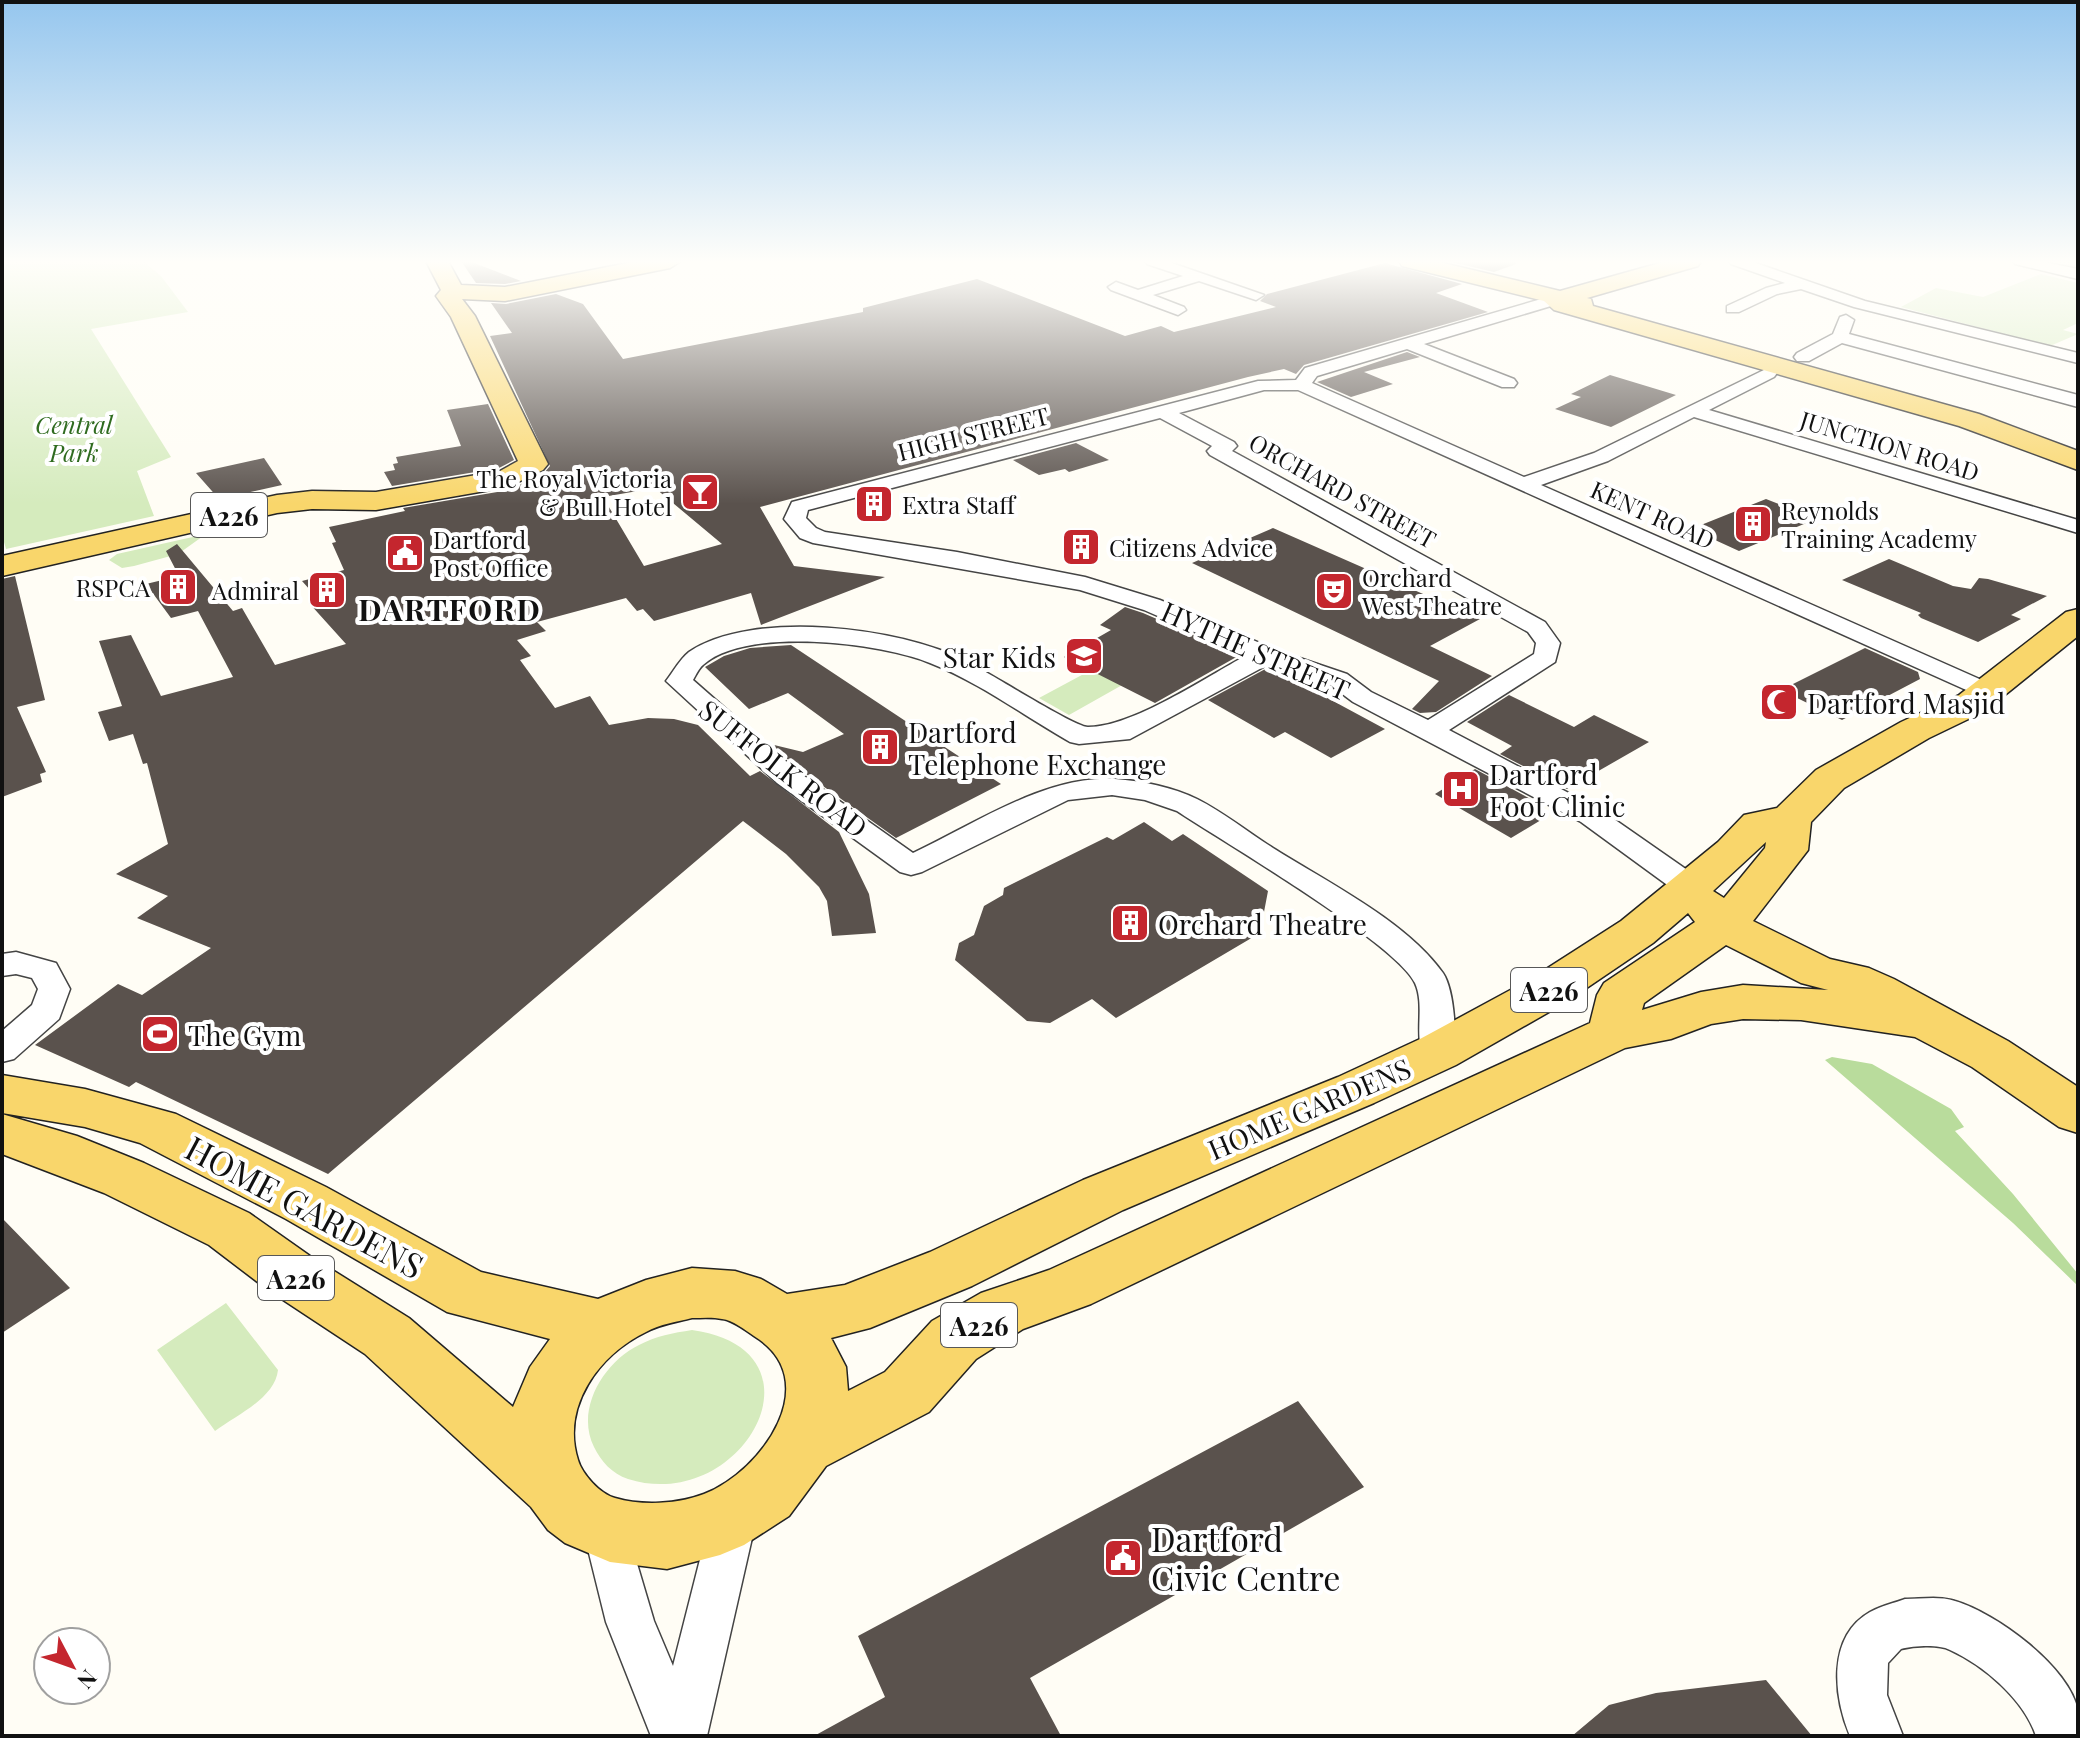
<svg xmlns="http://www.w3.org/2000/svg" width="2080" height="1738" font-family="'Playfair Display',serif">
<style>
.green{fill:#d5ebbd}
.forest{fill:#b9dc9c}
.building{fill:#5a524d;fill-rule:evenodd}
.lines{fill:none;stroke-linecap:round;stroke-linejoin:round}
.street-tunnel{stroke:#dbdad3;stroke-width:17;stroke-dasharray:17 8;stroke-linecap:butt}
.street-casing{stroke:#444;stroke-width:3}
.primary-casing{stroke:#222;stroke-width:3}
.street{fill:#fff;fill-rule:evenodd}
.primary{fill:#f9d66b;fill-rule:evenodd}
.labels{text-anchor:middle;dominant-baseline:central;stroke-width:8;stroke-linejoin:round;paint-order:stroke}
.far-park-label{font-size:24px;font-style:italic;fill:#2f6b1f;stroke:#fff}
.far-street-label{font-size:24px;fill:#111;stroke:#fff}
.far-poi-label{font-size:24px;fill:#111;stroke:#fff;text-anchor:start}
.shield{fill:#fff;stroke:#585858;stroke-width:2}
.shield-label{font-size:26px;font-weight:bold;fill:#111}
.street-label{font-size:28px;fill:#111;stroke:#fff}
.poi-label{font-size:28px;fill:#111;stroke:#fff;text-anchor:start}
.far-district-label{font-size:30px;font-weight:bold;letter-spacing:2px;fill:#111;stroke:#fff}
.near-street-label{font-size:34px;fill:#111;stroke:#fff}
.near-poi-label{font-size:34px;fill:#111;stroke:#fff;text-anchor:start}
</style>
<rect width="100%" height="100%" fill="#fffdf5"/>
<path class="green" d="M2,261H143L161,276L188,312L91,329L171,457L137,471L154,516L6,549L2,535Z
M2041,274L2078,283V323L2063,330L2078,334L2050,346L1901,307L1936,288L1983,297Z
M206,534L178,554L134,566L122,568L109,560L117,554Z
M1093,669L1124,684L1069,715L1039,698Z
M226,1303L278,1370C275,1398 237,1415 215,1431L157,1350Z
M692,1330C834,1350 742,1515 628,1479C612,1474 601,1461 594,1447C575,1409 604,1362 639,1345C656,1336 673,1333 692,1330Z"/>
<path class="forest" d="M1832,1057L1872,1064L1951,1109L1964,1127L1955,1131L2013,1194L2078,1274V1286L2013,1223L1825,1060Z"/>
<path class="building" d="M461,261H469L521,281L505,284L476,283Z
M1447,261H1515L1516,264L1494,272Z
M1385,263L1462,284L1436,293L1488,312L1304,365L1296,374L1284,369L1248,377L760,507L794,566L885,577L761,625L751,593L654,621L643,609L637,611L626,598L537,622L546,631L517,640L531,656L520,660L555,708L590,696L609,725L648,718L674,719L698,725L750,776L760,771L839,832L869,894L876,933L832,936L827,901L819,887L786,854L743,821L328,1174L136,1082L129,1087L35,1045L118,984L142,995L211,948L137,918L168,896L116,874L168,844L147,763L143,764L133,734L109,741L98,712L122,706L99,641L131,635L161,696L233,677L198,611L171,618L146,584L179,576L166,551L177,544L233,611L242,608L275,665L346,644L309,603L319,600L302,581L344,570L332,543L336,542L329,527L405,511L403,508L509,490L544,473L550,466L490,336L512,333L491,303L506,304L556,294L583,304L623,359L863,312V308L977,279L1125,336L1161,326L1174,332L1276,307L1260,301L1267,294ZM655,488L722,544L644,566L603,497Z
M1407,352L1420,357L1364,372L1393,384L1351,397L1317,382Z
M1610,375L1676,395L1611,427L1555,409L1581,397L1571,394Z
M488,404L514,460L499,468L392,486L384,472L395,470L393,464L398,463L396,457L461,446L447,410Z
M1076,443L1109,460L1069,472L1065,469L1039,475L1013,460Z
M264,458L282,485L219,499L196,473Z
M1766,499L1816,519L1739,551L1691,529Z
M1273,528L1480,619L1430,646L1492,676L1436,712L1420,713L1412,709L1439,681L1192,563Z
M1889,559L1953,586L1971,589L1979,578L1988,579L2047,596L2011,615L2021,619L1978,642L1921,618L1918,615L1921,613L1842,580Z
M15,576L45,700L17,707L46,772L40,774L42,782L2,797V579Z
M1125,607L1143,613L1240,655L1155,703L1064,657L1111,630L1100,625Z
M791,645L928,736L1001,784L896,838L799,769L770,744L803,752L844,734L788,693L749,709L705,667L724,656L750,648Z
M1865,648L1918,672L1920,679L1842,720L1791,695L1796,693L1785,688Z
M1269,667L1296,681L1385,729L1331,758L1285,732L1274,738L1208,700Z
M1509,695L1574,727L1594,715L1649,742L1567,789L1500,754L1512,746L1467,722Z
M1475,769L1540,804L1531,809L1546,817L1511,838L1435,794Z
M1144,822L1172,841L1183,834L1268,891L1260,933L1116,1018L1092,999L1050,1023L1027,1021L955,960L959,943L974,935L984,906L1003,895L1004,888L1107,837L1113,840Z
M2,1218L70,1288L2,1333Z
M1298,1401L1364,1487L1030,1678L1061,1736H814L885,1697L858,1636Z
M1766,1680L1812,1736H1572L1609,1705L1656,1693Z"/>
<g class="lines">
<path class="street-tunnel" d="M2061,266L2074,261"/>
<g class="street-casing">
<path id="street" d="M1145,261H1166L1264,295L1256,300L1199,281L1153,295L1184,307L1186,310L1178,315L1111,290L1108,287L1116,282L1138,290L1183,276L1147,264Z
M1729,261H1750L1865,301L2078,353V363L1854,307L1801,289L1777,294L1739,312H1727V306L1766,288L1785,283L1731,264Z
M2013,261H2039L2078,269V279L2015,264Z
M1555,295L1563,300L1561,303L1424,344L1514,379L1517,383L1514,387H1502L1407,349L1317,376L1312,383L1524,477L1594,453L1768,368L1777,373L1774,377L1709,410L2078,520V533L1694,417L1608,461L1541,485L1993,685L1997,690L1993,695L1984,698L1298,390H1264L1179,413L1234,442L1237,446L1232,451L1545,622L1560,643L1555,662L1449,730L1601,810L1703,881L1707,888L1703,895L1692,898L1681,895L1581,822L1353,702L1329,684L1269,664L1130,739L1079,744L1070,742C1024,716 979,682 930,663C881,643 746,626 703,665C699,668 696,675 693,680L797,771L913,853C973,825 1047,774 1115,779C1142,781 1172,787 1197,799C1223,812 1248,832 1273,848C1327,882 1406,921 1443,973C1454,989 1459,1045 1450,1061L1438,1064L1426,1061C1412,1038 1426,1007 1415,983C1396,943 1222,841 1177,811L1145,800L1112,795L1068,800L922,872L911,875L900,872L777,783L666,681C673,672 680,659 689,652C753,609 900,627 966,661C987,671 1074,727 1088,727C1133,727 1206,677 1247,655L1144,610L1080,590L813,543L800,538L784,519L792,502L1258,381L1296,380L1305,368ZM1160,418L1212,446L1207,451L1210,455L1528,632L1536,643L1534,654L1428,720L1371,692L1347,674L1276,650L1160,600L1085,577L957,552L825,532L816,528L806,518L808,510Z
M1846,315L1854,320L1849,334L2078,395V407L1842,343L1809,361H1797L1794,357L1797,353L1833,334L1840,317Z
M16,952L56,963L70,989L59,1019L14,1059L2,1062V1031L32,1005L38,989L32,978L16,974L2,976V954Z
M734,1494L750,1501L757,1516L707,1736H651L606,1622L583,1529L590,1513L606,1507L622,1513L654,1621L673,1666L711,1516L718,1501Z
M1905,1599C1921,1599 1940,1596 1955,1601C1996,1613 2070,1667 2078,1711C2079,1719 2078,1728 2078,1736H2036C2024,1700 1985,1666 1950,1650C1938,1644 1914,1646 1901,1649L1888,1663L1887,1695L1903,1736H1850C1834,1698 1826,1637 1870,1612C1881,1606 1894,1603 1905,1599Z"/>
</g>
<g class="primary-casing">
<path id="primary" d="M426,261H448L461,285L505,287L638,261H681L670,268L505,301L462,299L475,316L548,464L543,470L508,487L376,510L312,509L277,513L2,576V556L277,495L312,491L376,492L500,471L518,461L451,317L436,296L441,290Z
M1399,261H1435L1560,291L1667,261H1701L1698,266L1587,298L1591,299L1593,306L1979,414L2078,451V470L1959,426L1554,310L1544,301L1402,266Z
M2078,609V636L1985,711L1929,738L1844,788L1811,822L1808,850L1753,921L1830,959L1869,968L1894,979L2008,1041L2078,1087V1133L2059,1127L1972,1067L1915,1037L1801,1020L1743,1019L1711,1024L1671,1039L1625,1048L1091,1304L1023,1329L976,1359L929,1412L826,1466L789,1516L744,1545L720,1555L667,1569L610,1562L565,1543L548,1530L531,1507L365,1354L268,1290L209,1245L104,1193L2,1154V1114L77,1136L144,1163L249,1213L310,1256L409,1318L513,1407L530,1367L550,1339L447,1312L286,1219L140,1143L85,1127L2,1113V1075L85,1089L176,1114L326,1187L481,1272L598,1299L646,1280L692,1268L735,1271L761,1279L787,1294L845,1285L930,1252L1083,1180L1338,1077L1420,1039L1529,980L1621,921L1718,842L1744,815L1777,808L1816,770L1901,722L1959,695L2066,612ZM1766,842L1765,848L1724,898L1713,891ZM1688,913L1695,922L1604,983L1597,995L1590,1023L1049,1270L981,1293L932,1321L885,1372L848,1391L846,1367L831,1338L870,1328L972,1286L1123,1210L1374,1103L1456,1065L1563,1004L1653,943ZM1726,945L1801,983L1828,990L1743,985L1701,992L1642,1010L1644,1003ZM692,1318C702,1318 713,1317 722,1319C733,1320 745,1330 754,1336C826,1380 763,1471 704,1494C678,1504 642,1506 615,1498C600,1494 582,1474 578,1460C561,1406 599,1355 646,1332C660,1324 677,1322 692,1318Z"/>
</g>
<use href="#street" class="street"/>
<use href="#primary" class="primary"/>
</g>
<linearGradient id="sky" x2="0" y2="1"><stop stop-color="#95c6ee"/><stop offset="0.52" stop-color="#fffefa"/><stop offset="1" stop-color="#fffefa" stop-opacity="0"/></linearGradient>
<rect width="2080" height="504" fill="url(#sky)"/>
<defs>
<g id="bar-square" transform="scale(2)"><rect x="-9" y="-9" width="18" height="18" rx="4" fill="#c4262e" stroke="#fff"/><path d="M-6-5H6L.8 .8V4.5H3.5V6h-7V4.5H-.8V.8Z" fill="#fff"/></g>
<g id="building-square" transform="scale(2)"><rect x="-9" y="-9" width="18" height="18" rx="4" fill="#c4262e" stroke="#fff"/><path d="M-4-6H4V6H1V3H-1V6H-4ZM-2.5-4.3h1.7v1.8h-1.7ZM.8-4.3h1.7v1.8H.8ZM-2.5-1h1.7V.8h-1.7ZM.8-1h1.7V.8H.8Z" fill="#fff"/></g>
<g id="civic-square" transform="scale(2)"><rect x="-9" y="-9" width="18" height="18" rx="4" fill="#c4262e" stroke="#fff"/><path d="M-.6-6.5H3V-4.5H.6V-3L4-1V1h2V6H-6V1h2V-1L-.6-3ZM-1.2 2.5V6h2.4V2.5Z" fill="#fff"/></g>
<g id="theatre-square" transform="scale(2)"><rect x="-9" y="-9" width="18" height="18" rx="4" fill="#c4262e" stroke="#fff"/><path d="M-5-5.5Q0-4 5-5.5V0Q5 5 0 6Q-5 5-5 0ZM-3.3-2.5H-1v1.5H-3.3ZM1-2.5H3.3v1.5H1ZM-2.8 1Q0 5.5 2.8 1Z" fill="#fff"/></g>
<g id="school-square" transform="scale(2)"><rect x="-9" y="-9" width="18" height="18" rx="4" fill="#c4262e" stroke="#fff"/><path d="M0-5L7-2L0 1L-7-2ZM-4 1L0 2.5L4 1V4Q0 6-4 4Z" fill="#fff"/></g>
<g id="mosque-square" transform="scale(2)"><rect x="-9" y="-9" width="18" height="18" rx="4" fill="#c4262e" stroke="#fff"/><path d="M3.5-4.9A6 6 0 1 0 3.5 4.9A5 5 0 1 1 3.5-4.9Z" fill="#fff"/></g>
<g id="hospital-square" transform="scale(2)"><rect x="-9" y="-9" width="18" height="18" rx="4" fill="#c4262e" stroke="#fff"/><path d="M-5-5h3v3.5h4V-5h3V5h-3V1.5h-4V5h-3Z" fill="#fff"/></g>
<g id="stadium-square" transform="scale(2)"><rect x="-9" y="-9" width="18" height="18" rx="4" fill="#c4262e" stroke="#fff"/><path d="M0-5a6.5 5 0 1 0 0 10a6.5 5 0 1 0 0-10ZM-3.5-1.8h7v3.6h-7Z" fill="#fff"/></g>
</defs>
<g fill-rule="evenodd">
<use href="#bar-square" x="700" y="492"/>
<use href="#building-square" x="874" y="504"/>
<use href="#building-square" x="1753" y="524"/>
<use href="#building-square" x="1081" y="547"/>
<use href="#civic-square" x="405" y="553"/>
<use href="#building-square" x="178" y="587"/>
<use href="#building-square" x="327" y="590"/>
<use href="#theatre-square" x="1334" y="591"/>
<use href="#school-square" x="1084" y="656"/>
<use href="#mosque-square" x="1779" y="702"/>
<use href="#building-square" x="880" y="747"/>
<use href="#hospital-square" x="1461" y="789"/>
<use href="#building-square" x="1130" y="923"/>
<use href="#stadium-square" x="160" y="1034"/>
<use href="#civic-square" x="1123" y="1558"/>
</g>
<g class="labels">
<g class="far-park-label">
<text x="74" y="424">Central<tspan x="74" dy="28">Park</tspan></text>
</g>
<g class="far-street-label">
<text transform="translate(973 433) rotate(-14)">HIGH STREET</text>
<text transform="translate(1890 445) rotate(17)">JUNCTION ROAD</text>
<text transform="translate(1343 490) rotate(29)">ORCHARD STREET</text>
<text transform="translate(1653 514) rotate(24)">KENT ROAD</text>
</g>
<g class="far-poi-label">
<text x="672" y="478" text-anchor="end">The Royal Victoria<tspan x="672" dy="28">&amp; Bull Hotel</tspan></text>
<text x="902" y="504">Extra Staff</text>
<text x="1781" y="510">Reynolds<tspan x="1781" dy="28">Training Academy</tspan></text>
<text x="433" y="539">Dartford<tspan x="433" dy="28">Post Office</tspan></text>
<text x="1109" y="547">Citizens Advice</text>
<text x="1362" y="577">Orchard<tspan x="1362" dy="28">West Theatre</tspan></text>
<text x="150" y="587" text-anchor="end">RSPCA</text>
<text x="299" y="590" text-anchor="end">Admiral</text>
</g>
<g class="shield">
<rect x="191" y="493" width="76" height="44" rx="6"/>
<rect x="1511" y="968" width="76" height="44" rx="6"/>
<rect x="258" y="1256" width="76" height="44" rx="6"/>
<rect x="941" y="1303" width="76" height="44" rx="6"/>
</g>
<g class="shield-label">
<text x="229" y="515">A226</text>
<text x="1549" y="990">A226</text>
<text x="296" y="1278">A226</text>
<text x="979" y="1325">A226</text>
</g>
<g class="street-label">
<text transform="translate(1256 650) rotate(24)">HYTHE STREET</text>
<text transform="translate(784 768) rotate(38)">SUFFOLK ROAD</text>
<text transform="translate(1309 1108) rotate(-23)">HOME GARDENS</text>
</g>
<g class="poi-label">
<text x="1056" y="656" text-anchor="end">Star Kids</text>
<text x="1807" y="702">Dartford Masjid</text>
<text x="908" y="731">Dartford<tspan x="908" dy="32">Telephone Exchange</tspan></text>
<text x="1489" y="773">Dartford<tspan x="1489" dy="32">Foot Clinic</tspan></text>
<text x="1158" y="923">Orchard Theatre</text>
<text x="188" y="1034">The Gym</text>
</g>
<g class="far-district-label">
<text x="450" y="609">DARTFORD</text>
</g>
<g class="near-street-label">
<text transform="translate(305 1206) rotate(28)">HOME GARDENS</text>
</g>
<g class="near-poi-label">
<text x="1151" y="1538">Dartford<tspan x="1151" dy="39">Civic Centre</tspan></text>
</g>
</g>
<rect width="2080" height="1738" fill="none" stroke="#111111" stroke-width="8"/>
<g transform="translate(72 1666) rotate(131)"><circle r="38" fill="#ffffff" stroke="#a0a0a0" stroke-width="2"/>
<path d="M0-6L14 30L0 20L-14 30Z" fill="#c4262e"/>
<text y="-12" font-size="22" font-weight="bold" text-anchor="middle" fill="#111111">N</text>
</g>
</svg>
